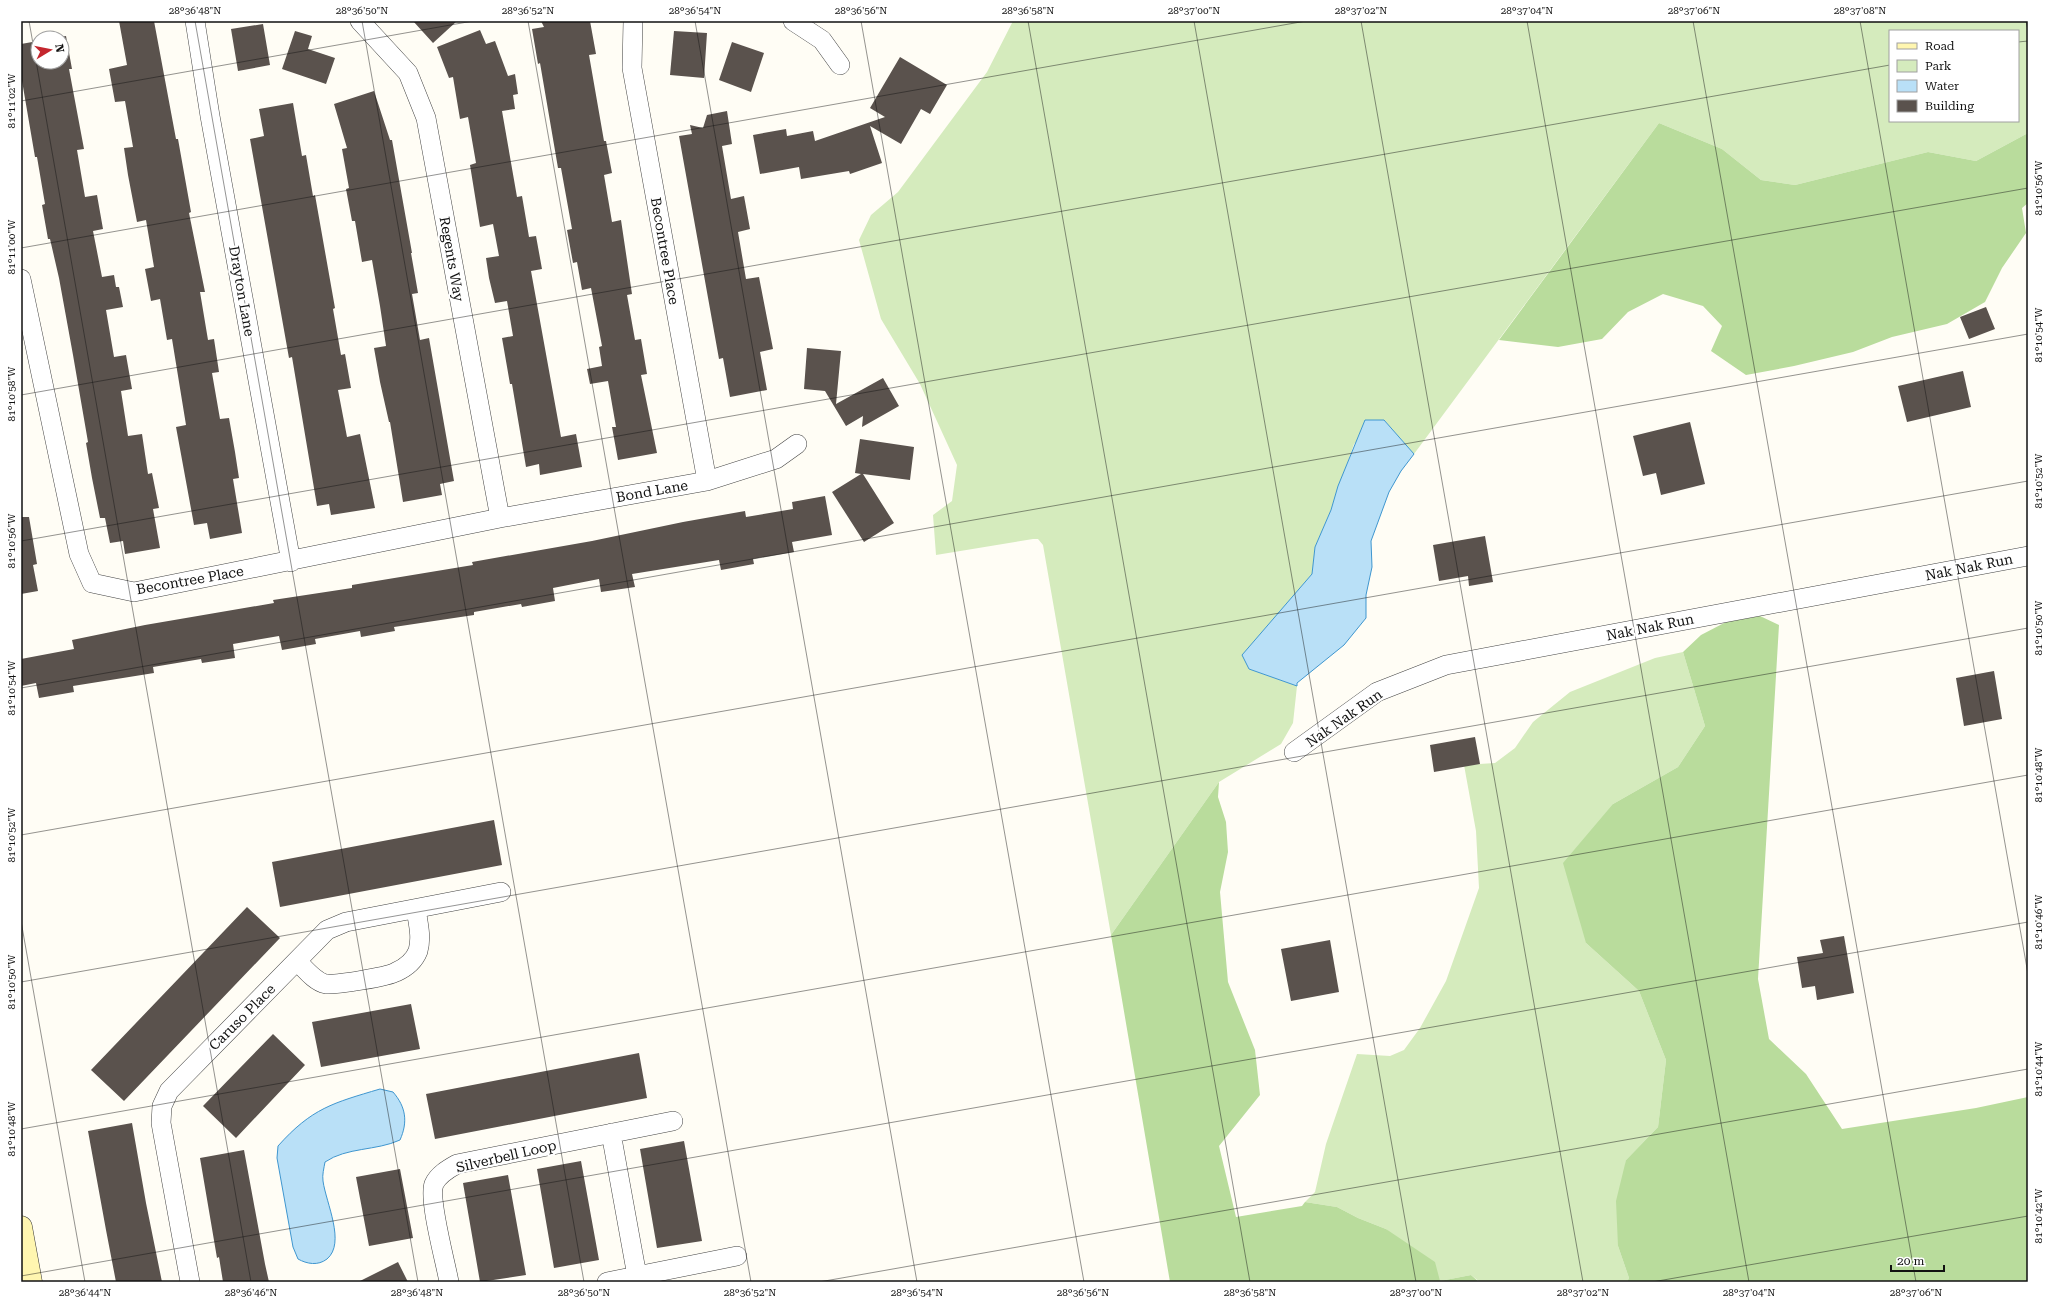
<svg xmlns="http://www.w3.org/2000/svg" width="2049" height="1303" font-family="'Roboto Serif',serif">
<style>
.green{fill:#d5ebbd;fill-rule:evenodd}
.forest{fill:#b9dc9c}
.water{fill:#b9e0f7;stroke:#3f96cf}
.building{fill:#5a524d}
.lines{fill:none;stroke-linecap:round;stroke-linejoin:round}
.minor-casing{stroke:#444;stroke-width:20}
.secondary-casing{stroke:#333;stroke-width:23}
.minor{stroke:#fff;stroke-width:19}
.secondary{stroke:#fff6b0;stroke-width:22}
.ticks{fill:none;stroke:#111;stroke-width:1;stroke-opacity:0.45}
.labels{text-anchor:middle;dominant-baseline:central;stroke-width:4;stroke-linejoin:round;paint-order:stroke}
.street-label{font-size:14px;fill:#111;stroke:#fff}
.neatline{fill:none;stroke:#111;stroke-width:1.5}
.ticks-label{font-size:10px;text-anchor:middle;fill:#111}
</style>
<rect width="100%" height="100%" fill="#fffdf5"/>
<path class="green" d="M1013,21H2028V133L1976,161L1928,152L1795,185L1761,180L1722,149L1659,123L1414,454L1384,420L1354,444L1331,510L1315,547L1312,574L1243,655L1249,669L1297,686L1293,723L1281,744L1219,782L1111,935L1043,545L1038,539H1033L936,555L933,515L952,501L957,465L920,384L881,319L859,240L871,215L898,192L987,72ZM1890,31H2018V121H1890Z
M1683,652L1705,726L1678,767L1613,804L1586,943L1639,991L1666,1060L1658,1127L1626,1160L1618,1246L1629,1278L1627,1282H1480L1471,1275L1440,1281L1386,1229L1358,1218L1337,1207L1305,1202L1315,1192L1326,1144L1357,1054L1390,1056L1404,1050L1420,1028L1446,981L1479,888L1476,831L1464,765L1495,763L1515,748L1533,722L1570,692L1655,658Z"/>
<path class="forest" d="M1659,123L1722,149L1761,180L1795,185L1928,152L1976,161L2028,133V203L2022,208L2026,233L2002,268L1985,302L1947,324L1892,337L1853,352L1794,366L1746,375L1711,351L1722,326L1703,306L1663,294L1628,312L1602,339L1558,347L1499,340Z
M1760,616L1779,625L1758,979L1769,1039L1806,1074L1842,1129L1976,1108L2028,1097V1282H1627L1629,1278L1618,1246L1616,1201L1626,1160L1658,1127L1666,1060L1639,991L1586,943L1563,863L1613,804L1678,767L1705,726L1683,652L1701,635L1726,622Z
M1219,782L1218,797L1226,822L1228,852L1220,892L1228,982L1255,1050L1260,1095L1219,1146L1236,1217L1302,1206L1305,1202L1337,1207L1358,1218L1386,1229L1435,1262L1440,1281L1471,1275L1479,1282H1170L1111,935Z"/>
<path class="water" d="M1365,420H1384L1414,454L1401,471L1389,492L1371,541L1372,567L1366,595V618L1344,645L1297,683V686L1249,669L1242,655L1312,574L1315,547L1331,510L1338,486Z
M380,1089L393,1092C406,1107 408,1122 400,1140C376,1151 347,1147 325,1162C324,1168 322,1175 323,1181C326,1203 346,1243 327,1259C318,1266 307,1264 298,1259L293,1247L277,1158L278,1146C312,1108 333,1103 380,1089Z"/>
<path class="building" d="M119,21H154L176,139H178L191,212L189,213L205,292H200L208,340L214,339L219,372L212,373L220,419L229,418L235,452L239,478L233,479L242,533L210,539L207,523L194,525L176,427L186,425L172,339L167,340L160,299L151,301L145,269L154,267L146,220L137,222L128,175L124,148L133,147L125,101L115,102L109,69L127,65Z
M413,21H457L433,43Z
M541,21H590L596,54L589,55L604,141H606L612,173L604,175L612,222L621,220L632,294L627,295L635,340L641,339L647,374L641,375L657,453L618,460L612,427H616L608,381L590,384L587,369L602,366L599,347L602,346L591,288L582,290L577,262L573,263L567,230L572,229L561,168H558L540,63L538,64L532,29L544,27Z
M263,24L270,65L238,71L231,29Z
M480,30L486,44L495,41L508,76L515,74L518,94L513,95L515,109L502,111L517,197L522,196L529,237L536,236L542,269L531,271L561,437L576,434L582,467L540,475L539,464L526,467L512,384H510L502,338L513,336L507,301L495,303L489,278L486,258L499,256L493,224L480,227L470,165L476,163L468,117L460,119L453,77L449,78L437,47Z
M295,31L312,36L308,49L335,58L326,84L282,69Z
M674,31L707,33L704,78L670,75Z
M66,36L72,69H69L84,149L77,150L85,197L97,195L103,229L93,231L102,277L114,275L116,287H119L123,307L106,310L114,357L126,355L132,389L121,391L128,436L142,434L148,474L152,473L159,508L153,509L160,548L125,554L123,541L110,543L105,518H100L92,478L86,443L88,442L73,355L59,278L50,239H48L42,205L45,204L37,157H35L21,75V44L38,41V62H62V38H53Z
M732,42L764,53L751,92L719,80Z
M900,57L947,85L930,114L921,109L901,144L870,126L882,163L850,174L849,171L801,179L799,167L760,174L753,135L786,129L787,136L813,131L815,141L885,117L870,108Z
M374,91L390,140H392L412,253H411L418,293L412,294L420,340L429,338L454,481L440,484L442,495L403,502L390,422H389L380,382L374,348L386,346L380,306L372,260L362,262L355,221H352L346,189L349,188L342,149L347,148L334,104Z
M293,103L302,156L306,155L313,196L315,195L335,308L333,309L341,355L345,354L351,388L338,390L347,437L360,434L375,508L331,515L329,504L317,506L292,357L289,358L250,139L264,136L259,109Z
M727,111L732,144L722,146L731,199L744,196L750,229L738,232L746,279L759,277L773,349L760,352L767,390L730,397L723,358L719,359L679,136L692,134L690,125L703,128L707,115Z
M1986,307L1995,329L1969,339L1960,317Z
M807,348L841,351L836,404L883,378L899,406L862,427L863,416L846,426L825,391L804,389Z
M1963,371L1971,407L1907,422L1898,386Z
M1690,422L1705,484L1661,495L1656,473L1643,476L1633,436Z
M860,439L914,447L910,480L863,474L894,523L864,542L832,492L861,474L855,473Z
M825,496L832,535L792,542L794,552L753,559L754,564L721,570L719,560L632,574L635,587L601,592L599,579L553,588L555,601L522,607L521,604L474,612V615L394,627L395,631L361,637L360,631L315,639L316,644L282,650L279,636L233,644L235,658L202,663L201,659L153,667L154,673L73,686L74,692L39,698L36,683L21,686V659L74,649L72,640L145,625L274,603L273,600L352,588V585L473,565L472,562L592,541L683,522L745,511L746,517L793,509L792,502Z
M21,517H29L37,564L33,565L38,591L21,594Z
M1485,536L1493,582L1469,586L1468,576L1439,581L1433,545Z
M1994,671L2002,719L1964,726L1956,678Z
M1475,737L1480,764L1434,772L1430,745Z
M494,820L502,865L280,907L272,862Z
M247,907L280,938L124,1101L91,1070Z
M1844,936L1854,993L1817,1000L1815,986L1802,988L1797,957L1823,953L1820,940Z
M1330,940L1339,992L1291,1001L1281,949Z
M411,1004L420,1049L321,1067L312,1022Z
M273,1034L305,1065L236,1138L203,1106Z
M639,1053L647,1098L435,1139L426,1094Z
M132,1123L146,1203L162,1282H116L106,1230L88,1131Z
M684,1141L702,1241L657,1248L640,1149Z
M244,1150L265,1264L269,1282H223L219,1257L217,1258L200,1158Z
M581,1161L599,1260L554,1268L537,1169Z
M400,1169L413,1238L369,1246L356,1177Z
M508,1175L526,1275L480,1282L463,1183Z
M398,1262L408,1282H358Z"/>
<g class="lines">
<g class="minor-casing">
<path id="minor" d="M195,21L210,116L291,562
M360,21L408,73L426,118L500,518
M633,21L632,68L707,481
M793,21L822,40L840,65
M21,279L79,554L92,583L134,592L500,518L707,481L776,459L797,444
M1294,752L1377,692L1446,665L2028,556
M297,961C305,969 315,982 326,984C336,985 387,977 396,972C405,968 414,961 418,951C422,937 418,923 416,909
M611,1133L637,1276
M190,1282L161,1123L162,1106L169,1091L327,930L346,922L501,892
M449,1282C446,1264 428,1199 434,1184C438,1175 448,1169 457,1164L673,1121
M607,1282L737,1256"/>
</g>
<g class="secondary-casing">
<path id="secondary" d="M21,1227L31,1282"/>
</g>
<use href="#minor" class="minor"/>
<use href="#secondary" class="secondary"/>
</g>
<path class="ticks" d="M29,21L251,1282M195,21L418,1282M362,21L584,1282M528,21L751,1282M695,21L917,1282M861,21L1084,1282M1028,21L1250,1282M1194,21L1416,1282M1361,21L1583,1282M1527,21L1749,1282M1693,21L1916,1282M1860,21L2028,974M2026,21L2028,30M2018,42L2028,41M21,101L473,21M21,248L1306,21M21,395L1890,65M21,541L2028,188M21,688L2028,334M21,835L2028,481M21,921L85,1282M21,982L2028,628M21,1129L2028,775M21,1276L2028,922M819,1282L2028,1069M1652,1282L2028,1216"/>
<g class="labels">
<g class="street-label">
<text transform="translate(665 251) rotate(80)">Becontree Place</text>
<text transform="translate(452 259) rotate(80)">Regents Way</text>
<text transform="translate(242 291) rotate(80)">Drayton Lane</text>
<text transform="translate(652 491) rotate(-10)">Bond Lane</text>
<text transform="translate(1969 567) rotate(-11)">Nak Nak Run</text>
<text transform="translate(190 580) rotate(-10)">Becontree Place</text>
<text transform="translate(1650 627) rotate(-11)">Nak Nak Run</text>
<text transform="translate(1344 718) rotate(-35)">Nak Nak Run</text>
<text transform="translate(242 1017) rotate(-45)">Caruso Place</text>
<text transform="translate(506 1156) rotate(-13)">Silverbell Loop</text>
</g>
</g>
<rect width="2049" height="1303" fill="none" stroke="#ffffff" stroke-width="44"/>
<rect x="1889" y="30" width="130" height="92" fill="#ffffff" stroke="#a0a0a0"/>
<rect x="1897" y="43" width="20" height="6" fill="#fff6b0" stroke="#a0a0a0"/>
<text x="1925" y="50" font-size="12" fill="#111111">Road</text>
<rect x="1897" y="60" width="20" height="12" fill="#d5ebbd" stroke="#a0a0a0"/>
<text x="1925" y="70" font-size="12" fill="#111111">Park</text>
<rect x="1897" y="80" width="20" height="12" fill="#b9e0f7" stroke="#a0a0a0"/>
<text x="1925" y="90" font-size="12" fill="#111111">Water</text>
<rect x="1897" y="100" width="20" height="12" fill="#5a524d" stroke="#a0a0a0"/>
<text x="1925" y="110" font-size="12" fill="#111111">Building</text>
<g transform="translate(50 50) rotate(80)"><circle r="19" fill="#ffffff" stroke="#a0a0a0"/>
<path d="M0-3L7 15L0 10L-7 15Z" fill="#c4262e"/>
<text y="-6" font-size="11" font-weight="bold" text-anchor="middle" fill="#111111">N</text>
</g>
<path d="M1891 1265v6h53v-6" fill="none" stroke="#111111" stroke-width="2"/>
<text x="1897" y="1265" font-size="12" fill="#111111" stroke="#ffffff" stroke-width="3" paint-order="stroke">20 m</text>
<rect x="22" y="22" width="2005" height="1259" class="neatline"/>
<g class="ticks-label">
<text x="195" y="14">28°36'48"N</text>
<text x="362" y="14">28°36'50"N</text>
<text x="528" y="14">28°36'52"N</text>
<text x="695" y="14">28°36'54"N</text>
<text x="861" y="14">28°36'56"N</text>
<text x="1028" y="14">28°36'58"N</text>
<text x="1194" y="14">28°37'00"N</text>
<text x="1361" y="14">28°37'02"N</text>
<text x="1527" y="14">28°37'04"N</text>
<text x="1694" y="14">28°37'06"N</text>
<text x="1860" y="14">28°37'08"N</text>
<text transform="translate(11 101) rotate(-90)" y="4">81°11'02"W</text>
<text transform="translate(2038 188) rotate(-90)" y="4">81°10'56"W</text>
<text transform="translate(11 247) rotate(-90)" y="4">81°11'00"W</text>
<text transform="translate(2038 335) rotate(-90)" y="4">81°10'54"W</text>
<text transform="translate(11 394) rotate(-90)" y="4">81°10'58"W</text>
<text transform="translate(2038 481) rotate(-90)" y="4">81°10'52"W</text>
<text transform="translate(11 541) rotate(-90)" y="4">81°10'56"W</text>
<text transform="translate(2038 628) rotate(-90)" y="4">81°10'50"W</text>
<text transform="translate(11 688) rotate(-90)" y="4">81°10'54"W</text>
<text transform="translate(2038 775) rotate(-90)" y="4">81°10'48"W</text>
<text transform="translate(11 835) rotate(-90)" y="4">81°10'52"W</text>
<text transform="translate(2038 922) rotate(-90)" y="4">81°10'46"W</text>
<text transform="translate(11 982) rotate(-90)" y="4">81°10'50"W</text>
<text transform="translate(2038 1069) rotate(-90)" y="4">81°10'44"W</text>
<text transform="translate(11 1129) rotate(-90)" y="4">81°10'48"W</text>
<text transform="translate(2038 1216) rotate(-90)" y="4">81°10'42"W</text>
<text x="85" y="1296">28°36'44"N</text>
<text x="251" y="1296">28°36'46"N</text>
<text x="417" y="1296">28°36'48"N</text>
<text x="584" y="1296">28°36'50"N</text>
<text x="750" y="1296">28°36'52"N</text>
<text x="917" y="1296">28°36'54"N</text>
<text x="1083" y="1296">28°36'56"N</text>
<text x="1250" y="1296">28°36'58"N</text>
<text x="1416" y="1296">28°37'00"N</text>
<text x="1583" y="1296">28°37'02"N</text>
<text x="1749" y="1296">28°37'04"N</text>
<text x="1916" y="1296">28°37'06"N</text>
</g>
</svg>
